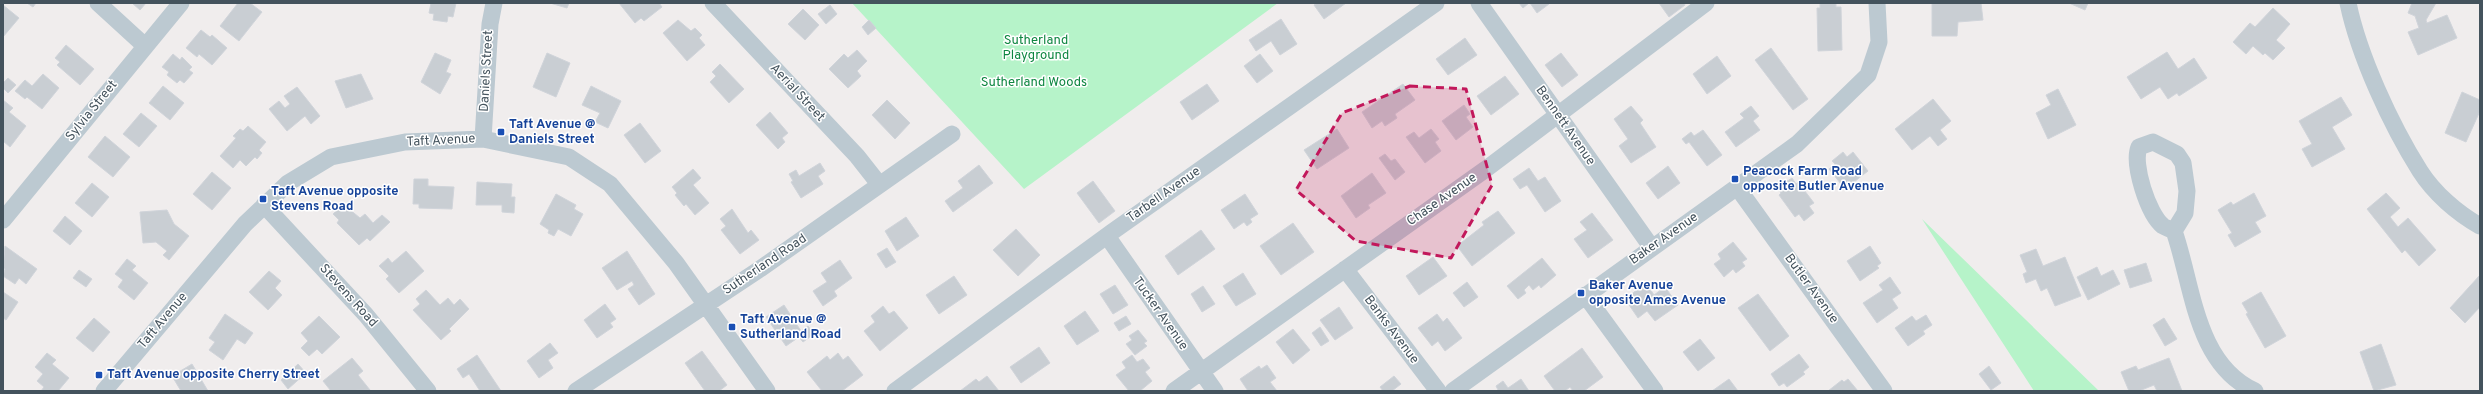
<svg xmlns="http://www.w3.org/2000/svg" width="2483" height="394" font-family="Overpass,sans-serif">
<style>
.green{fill:#b6f3c9}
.building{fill:#c9ced3;stroke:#d0d4da}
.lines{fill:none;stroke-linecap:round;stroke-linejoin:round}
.minor{stroke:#bcc9d1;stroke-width:17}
.marked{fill:#c2185b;fill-opacity:0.2;stroke:#c2185b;stroke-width:3;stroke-dasharray:8 5;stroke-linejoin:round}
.transit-dot{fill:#1a4fb4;stroke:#fff;stroke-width:1.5}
.labels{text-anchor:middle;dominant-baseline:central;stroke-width:3;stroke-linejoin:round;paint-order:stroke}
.park-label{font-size:13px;fill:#0d8640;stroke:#fff}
.street-label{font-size:13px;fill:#44535d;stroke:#fff}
.transit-label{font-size:13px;font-weight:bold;fill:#164399;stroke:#fff;text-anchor:start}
</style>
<rect width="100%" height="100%" fill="#f0eded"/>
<path class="green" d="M852,3H1278L1024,189Z
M1922,219L2099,391H2034Z"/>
<path class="building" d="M27,3H36L33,7Z
M132,3H146L140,10Z
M238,3H250L262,12L239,41L220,26Z
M431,3H456L453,17L448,16L447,22L433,20L434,14L429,13Z
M550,3H569L567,8Z
M619,3H659L662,7L644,21L641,18L635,23Z
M1317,3H1346L1324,19L1314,5Z
M1519,3H1529L1523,8Z
M1530,3H1548L1549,4L1537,13Z
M1659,3H1684L1685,5L1669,17Z
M1820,3H1836V7H1841L1842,50L1818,51L1817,8H1820Z
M1932,3H1981L1983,20L1958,22L1957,36H1932Z
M2069,3H2088L2085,10Z
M2412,3H2436L2426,20L2427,23L2447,15L2457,38L2418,55L2408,32L2419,28L2415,16L2408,13Z
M3,5L19,18L3,37Z
M830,5L837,14L826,24L818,14Z
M2273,8L2290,24L2276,40L2285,48L2273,60L2265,53L2263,55L2253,46L2246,54L2233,42L2250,23L2255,27Z
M803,9L819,25L805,40L788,24Z
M1281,19L1297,44L1280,55L1271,41L1256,51L1249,40Z
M678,20L691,31L695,28L702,35L699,38L705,45L687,61L663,33Z
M869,20L876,28L868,35L862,27Z
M201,30L210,37L212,35L227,48L212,65L199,54L197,57L186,48Z
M1465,38L1477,55L1448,75L1436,59Z
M66,45L94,69L80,85L57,65L60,62L55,58Z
M1771,48L1808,99L1793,110L1755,60Z
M857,50L867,61L857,71L861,76L848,88L829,69L844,54L848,58Z
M2167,52L2178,69L2194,58L2207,78L2179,96L2177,93L2168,99L2160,87L2141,99L2127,77Z
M435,53L451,60L446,72L451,74L440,94L421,82Z
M547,53L570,63L556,97L533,87Z
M1561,53L1578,75L1562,87L1545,65Z
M173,54L180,60L182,57L192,67L189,70L193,73L184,83L180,80L177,83L167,75L169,72L162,67Z
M1260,54L1273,71L1257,83L1244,66Z
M1717,56L1731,76L1707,94L1693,74Z
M720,64L744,89L729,103L710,82L716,76L712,72Z
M43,74L59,88L42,109L27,97L25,99L15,91L25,80L32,86Z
M361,74L373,99L346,108L335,81Z
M1505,76L1519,94L1491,115L1477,96Z
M8,78L16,85L8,93L3,88V83Z
M1207,84L1219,101L1192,120L1180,102Z
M1403,84L1415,100L1395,114L1397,118L1385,126L1382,121L1372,128L1362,112Z
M163,86L184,103L170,120L149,103Z
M591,86L621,101L608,128L595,122L600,113L582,105Z
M297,87L320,116L311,124L305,116L287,131L269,109L279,101L285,108L290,104L284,96Z
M2058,89L2076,125L2048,139L2036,113L2051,105L2046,95Z
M2462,92L2480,100V111L2466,142L2445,133Z
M2341,97L2352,115L2332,127L2345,149L2312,167L2302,149L2312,144L2299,121Z
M1933,99L1951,121L1940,130L1947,139L1938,146L1930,136L1912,150L1895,129Z
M3,100L13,108L9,112L26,126L10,147L3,141Z
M887,100L910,123L895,139L872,115Z
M1464,105L1470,114L1466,117L1473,127L1456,140L1442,121Z
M1631,106L1643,120L1640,123L1656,147L1631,163L1619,146L1628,139L1614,119Z
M1751,106L1759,116L1753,121L1760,130L1736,147L1725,132L1744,118L1740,114Z
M770,112L788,133L782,138L785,142L778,149L756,125Z
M141,113L157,126L139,147L123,134Z
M640,123L661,151L645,163L624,135Z
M248,126L266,142L259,150L262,153L257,159L255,157L246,166L240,160L233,168L220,156L236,138L233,136L240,129L243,131Z
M1337,129L1349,148L1317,169L1304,150Z
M1431,129L1439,139L1435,142L1441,151L1425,163L1406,137L1414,132L1419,138Z
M1703,130L1722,155L1707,166L1689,142L1686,144L1682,139L1691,132L1694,136Z
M105,136L130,157L113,177L88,157Z
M1843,152L1847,157L1853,152L1868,171L1845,189L1829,169L1835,164L1832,161Z
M1385,154L1391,161L1395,159L1405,172L1395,180L1379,158Z
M820,163L825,171L818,176L823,184L801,198L791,182L793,181L789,174L796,170L799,176Z
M979,165L993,183L953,212L945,201L963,188L958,181Z
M1668,166L1680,183L1658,199L1646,183Z
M1529,168L1538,181L1545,177L1561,201L1545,212L1527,185L1520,189L1513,179Z
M693,169L701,178L693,185L709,203L695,215L686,204L684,206L675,195L677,193L672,187Z
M212,172L231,188L212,210L193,194Z
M1372,173L1386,193L1368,205L1370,208L1356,218L1341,196Z
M1792,178L1796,184L1798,182L1814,203L1809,206L1814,213L1804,221L1799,214L1795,217L1779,195L1781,193L1777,188Z
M414,179H428V186L454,187L452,209L419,208V204H413Z
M1093,181L1115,211L1099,223L1077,193Z
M477,182L512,184L511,197H515L514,213L502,212V205H476Z
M92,183L109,197L92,217L75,203Z
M2254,193L2266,216L2255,222L2261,232L2235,247L2228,235L2232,233L2218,210L2231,202L2233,205Z
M2386,193L2400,208L2390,217L2398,227L2408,218L2436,250L2419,266L2405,250L2402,253L2367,209Z
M556,194L576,205L574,209L583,214L571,236L558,229L554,236L548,233L549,230L540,224Z
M1245,194L1258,214L1250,219L1252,222L1247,226L1244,222L1234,229L1221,210Z
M343,204L360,218L365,214L373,223L382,215L390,222L370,241L367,238L359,245L337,223L339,220L333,214Z
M732,209L748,233L751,230L759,240L740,254L721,230L726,226L720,219Z
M167,210L174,224L189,236L169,260L163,255L167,251L156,242L143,243L140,212Z
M1498,211L1515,233L1472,266L1457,246L1484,225L1482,222Z
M1592,213L1613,240L1588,258L1574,239L1587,230L1580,222Z
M65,216L82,231L70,245L53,231Z
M906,217L919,236L897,251L885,231Z
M1293,223L1314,252L1281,275L1260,246Z
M1016,229L1040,255L1018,276L993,250Z
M1201,230L1215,249L1178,275L1165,256Z
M1733,242L1747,259L1742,262L1745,266L1736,273L1733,269L1724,277L1714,264L1721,259L1718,254Z
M5,246L37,269L26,284L19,278L15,284L3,276L5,269L3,267Z
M1870,246L1881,263L1877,266L1879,268L1860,281L1847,261Z
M887,248L896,262L886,268L877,254Z
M2036,249L2043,266L2065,257L2081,296L2055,306L2047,288L2041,291L2036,279L2026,283L2023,274L2027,272L2020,255Z
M406,251L424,271L399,293L386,279L389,276L379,266L388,258L392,263Z
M627,251L655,294L639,305L628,289L634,285L632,281L617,290L602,268Z
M1433,257L1447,276L1419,295L1406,276Z
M1542,258L1556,275L1541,288L1539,285L1533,290L1529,285L1524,290L1526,293L1518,299L1507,286Z
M127,259L136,266L132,270L148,283L134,300L118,287L123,280L115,274Z
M840,260L852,278L834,291L837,296L823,306L813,291L827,282L821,273Z
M2146,263L2152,281L2130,288L2124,270Z
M2097,267L2101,276L2113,270L2120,284L2088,300L2077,277Z
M79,270L92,279L86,287L73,278Z
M269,271L281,281L275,288L282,295L268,310L249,292Z
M1243,273L1256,294L1236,306L1223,286Z
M2480,275V307L2465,323L2450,308Z
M954,276L967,295L939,314L926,295Z
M1890,277L1901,293L1892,299L1898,308L1877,323L1863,303L1883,290L1879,285Z
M1467,282L1478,297L1464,307L1453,293Z
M1646,283L1654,295L1665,287L1678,305L1655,321L1647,311L1638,318L1625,299Z
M1115,285L1128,305L1113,314L1100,294Z
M1203,286L1215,304L1202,312L1191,294Z
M426,290L440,305L448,298L454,305L460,299L469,309L449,329L451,331L441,340L413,310L420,304L416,299Z
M3,292L18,302L6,320L3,318Z
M2261,292L2286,336L2265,348L2246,314L2248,313L2242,303Z
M1758,294L1789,336L1770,351L1738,308Z
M605,304L616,319L610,323L613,327L597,338L584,320Z
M784,305L801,331L808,326L814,334L803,342L799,337L786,346L766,317Z
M883,306L889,314L894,311L908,328L880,351L864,331L875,322L871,316Z
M1339,307L1353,328L1335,340L1320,320Z
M1085,311L1099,331L1077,345L1064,326Z
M225,314L253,333L245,344L237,339L223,360L209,350L215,342L209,338Z
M1437,314L1443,322L1447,318L1462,338L1445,351L1438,341L1432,346L1418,328Z
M1926,315L1932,325L1923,331L1925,334L1908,346L1895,328L1912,316L1916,321Z
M319,316L340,337L322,354L317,349L309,356L301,348L308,341L301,333Z
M1126,316L1131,324L1119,331L1114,323Z
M94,318L110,332L93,352L76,338Z
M2164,318L2177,339L2165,346L2153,325Z
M1320,327L1329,341L1321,346L1312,333Z
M1293,329L1310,350L1293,364L1276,342Z
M1138,330L1147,341L1144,343L1147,346L1135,355L1126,344L1132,340L1129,336Z
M1700,339L1715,358L1698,371L1683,352Z
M550,343L558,353L548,360L553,368L539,378L527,361Z
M2381,344L2396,385L2374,391L2360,352Z
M1039,347L1050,363L1021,383L1010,367Z
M1582,348L1603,377L1584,391H1573L1570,387L1565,391H1555L1544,376Z
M702,351L727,385L719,391H705L685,363Z
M47,353L56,360L52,364L69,378L58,391H41L44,387L37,381L43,374L35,367Z
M838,353L843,360L848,356L863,375L842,391H822L807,372L827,356L830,360Z
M1799,354L1809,367L1803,372L1805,374L1787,387L1784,383L1779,386L1771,374Z
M477,355L501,391H480L469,374L463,378L457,369Z
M1132,355L1137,362L1143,359L1150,368L1145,372L1152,381L1140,391H1129L1116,375L1126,368L1122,362Z
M352,358L363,371L358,375L370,390L331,391L323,381Z
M2169,358L2182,391H2157L2154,385L2139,391H2129L2121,372L2136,366L2138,370Z
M192,364L208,391H181L172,376Z
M298,364L306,373L288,389L281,380Z
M1267,365L1276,378L1270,382L1277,391H1248L1240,379L1259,366L1261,369Z
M1989,366L2001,383L1991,390L1979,374Z
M987,376L999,391H960L976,379L979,382Z
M1394,376L1401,384L1392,391H1383L1380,387Z
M1521,379L1529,391H1497L1498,390L1496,386L1503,381L1508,388Z
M1729,379L1738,391H1712Z
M1848,379L1858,391H1828L1842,380L1844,382Z"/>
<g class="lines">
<path class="minor" d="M98,3L145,46
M713,3L857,156L879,184
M1479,3L1652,248
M2348,3C2359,56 2391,125 2420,171C2434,193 2457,213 2480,226
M483,139L490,24L494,3
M1737,187L1884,391
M264,205L366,315L428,391
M3,220L181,3
M2174,231L2185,213L2187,191L2183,163L2177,154L2153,142L2139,147C2132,164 2148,214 2163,226C2166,228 2171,229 2174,231C2193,285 2195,364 2255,391
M1107,236L1215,391
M1345,269L1438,391
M1585,295L1655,391
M104,391L245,224L288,183L331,157L405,142L483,139L569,157L610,184L676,263L767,391
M576,391L760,269L952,134
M895,391L1112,232L1436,3
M1174,391L1486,169L1706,3
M1453,391L1797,144L1868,75L1879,42L1877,3"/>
</g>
<path class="marked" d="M1410,86L1466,89L1492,185L1451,258L1356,241L1296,190L1342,113Z"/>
<g class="transit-dot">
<rect x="497" y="128" width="8" height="8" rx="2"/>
<rect x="1731" y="175" width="8" height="8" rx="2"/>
<rect x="259" y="195" width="8" height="8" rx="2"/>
<rect x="1577" y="289" width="8" height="8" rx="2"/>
<rect x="728" y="323" width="8" height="8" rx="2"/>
<rect x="95" y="371" width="8" height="8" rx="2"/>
</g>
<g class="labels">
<g class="park-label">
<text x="1036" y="41">Sutherland<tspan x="1036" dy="15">Playground</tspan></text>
<text x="1034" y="83">Sutherland Woods</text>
</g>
<g class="street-label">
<text transform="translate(487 71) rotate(-87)">Daniels Street</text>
<text transform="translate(797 93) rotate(47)">Aerial Street</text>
<text transform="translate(92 111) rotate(-51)">Sylvia Street</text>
<text transform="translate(1565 126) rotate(55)">Bennett Avenue</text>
<text transform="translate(441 141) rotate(-3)">Taft Avenue</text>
<text transform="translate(1164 195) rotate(-35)">Tarbell Avenue</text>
<text transform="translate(1442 200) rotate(-35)">Chase Avenue</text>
<text transform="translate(1664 239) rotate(-35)">Baker Avenue</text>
<text transform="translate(765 265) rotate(-34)">Sutherland Road</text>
<text transform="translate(1811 289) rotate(54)">Butler Avenue</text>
<text transform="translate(348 296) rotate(48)">Stevens Road</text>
<text transform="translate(1160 314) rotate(55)">Tucker Avenue</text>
<text transform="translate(163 321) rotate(-50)">Taft Avenue</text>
<text transform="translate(1391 330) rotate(53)">Banks Avenue</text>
</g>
<g class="transit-label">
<text x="509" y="125">Taft Avenue @<tspan x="509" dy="15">Daniels Street</tspan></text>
<text x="1743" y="172">Peacock Farm Road<tspan x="1743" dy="15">opposite Butler Avenue</tspan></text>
<text x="271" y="192">Taft Avenue opposite<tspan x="271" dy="15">Stevens Road</tspan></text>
<text x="1589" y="286">Baker Avenue<tspan x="1589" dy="15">opposite Ames Avenue</tspan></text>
<text x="740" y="320">Taft Avenue @<tspan x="740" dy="15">Sutherland Road</tspan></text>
<text x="107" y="375">Taft Avenue opposite Cherry Street</text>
</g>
</g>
<rect width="2483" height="394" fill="none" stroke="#44535d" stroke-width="8"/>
</svg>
